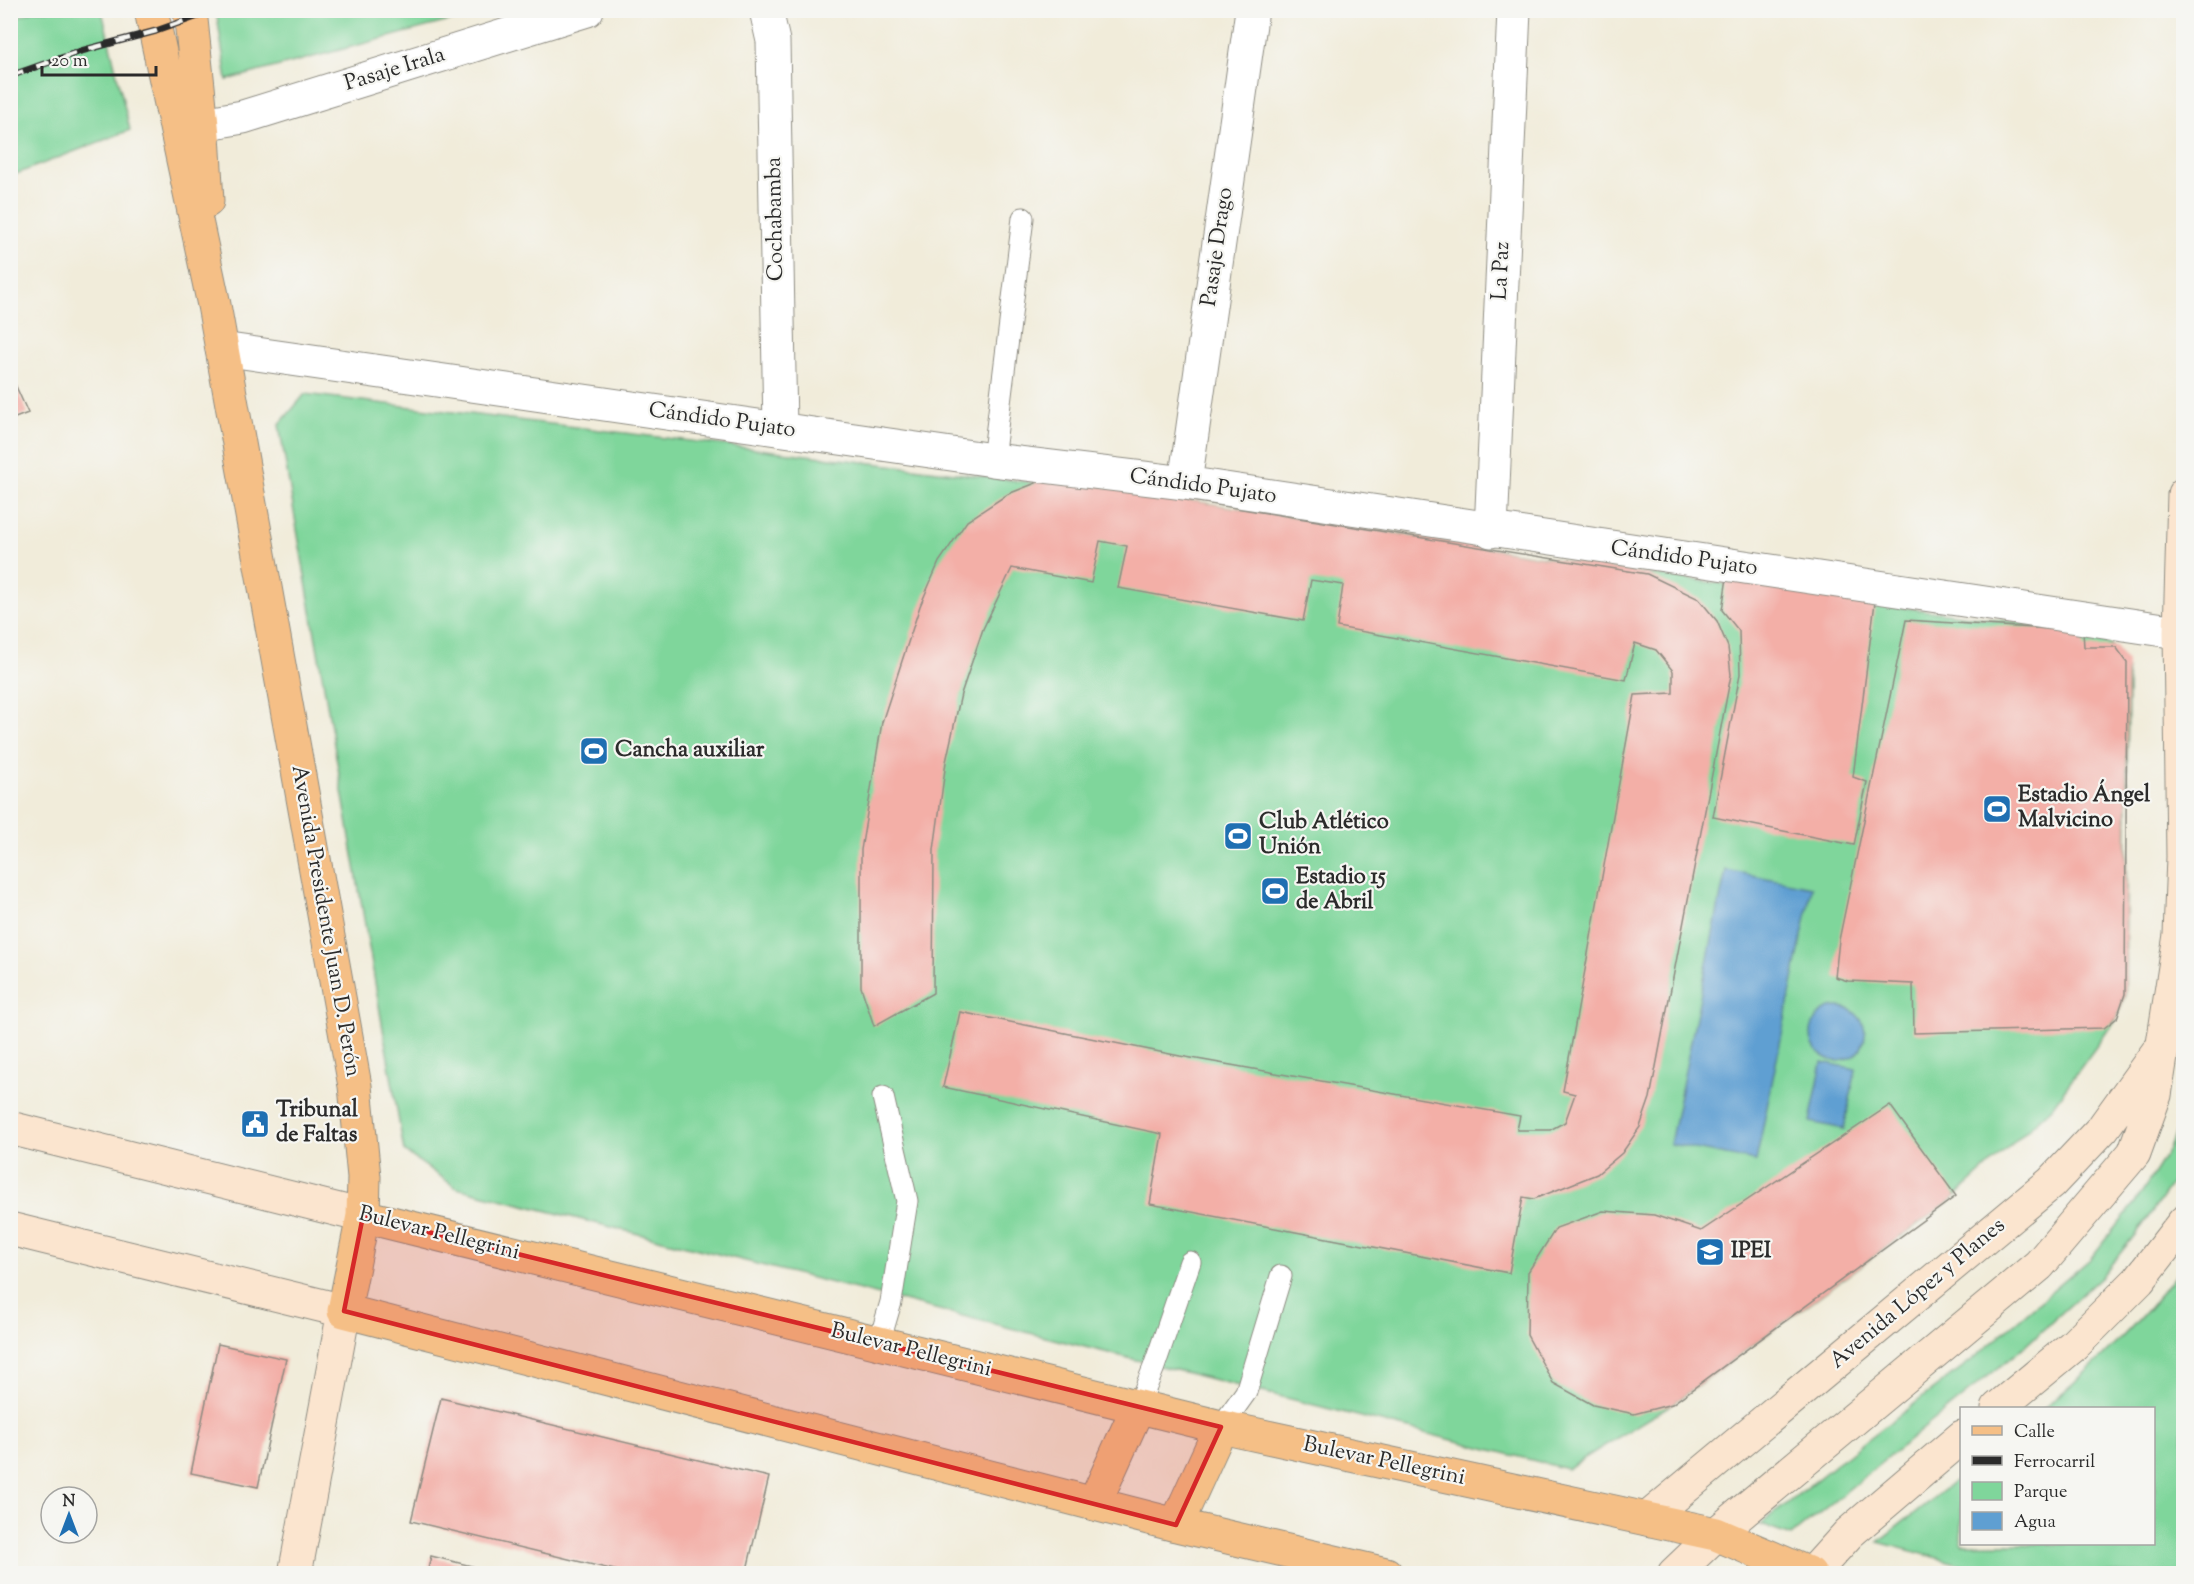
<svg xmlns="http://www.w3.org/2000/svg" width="2194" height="1584" font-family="'Sorts Mill Goudy',serif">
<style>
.green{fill:#7fd69b;stroke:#558063;stroke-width:1.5}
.water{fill:#5f9fd2;stroke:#45657e;stroke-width:1.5}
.building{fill:#f3afa7}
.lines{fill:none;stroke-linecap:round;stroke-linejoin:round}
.lane-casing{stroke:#8e8c82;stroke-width:23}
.street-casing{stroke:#8e8c82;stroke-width:35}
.secondary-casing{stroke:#8e8c82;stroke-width:35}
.primary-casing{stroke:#8e8c82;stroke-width:35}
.lane{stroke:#fff;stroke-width:21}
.street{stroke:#fff;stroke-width:33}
.secondary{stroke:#fbe5cf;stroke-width:33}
.primary{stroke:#f5bf86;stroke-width:33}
.rail-casing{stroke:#2b2b2b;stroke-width:7}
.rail{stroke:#f6f6f2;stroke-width:4.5;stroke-dasharray:14;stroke-linecap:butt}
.marked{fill:#d62828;fill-opacity:0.2;stroke:#d62828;stroke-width:4.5;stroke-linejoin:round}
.labels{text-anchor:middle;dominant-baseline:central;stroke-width:4.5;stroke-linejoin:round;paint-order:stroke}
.street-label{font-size:22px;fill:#2b2b2b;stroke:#f6f6f2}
.poi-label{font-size:22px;font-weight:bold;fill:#2b2b2b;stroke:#f6f6f2;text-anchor:start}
</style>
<rect width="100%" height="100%" fill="#f6f6f2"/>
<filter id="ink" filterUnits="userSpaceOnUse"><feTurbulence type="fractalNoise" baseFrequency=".0167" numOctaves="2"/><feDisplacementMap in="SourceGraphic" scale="12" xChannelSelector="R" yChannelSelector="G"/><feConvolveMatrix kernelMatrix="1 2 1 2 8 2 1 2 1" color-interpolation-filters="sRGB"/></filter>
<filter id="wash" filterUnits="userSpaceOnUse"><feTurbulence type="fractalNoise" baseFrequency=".008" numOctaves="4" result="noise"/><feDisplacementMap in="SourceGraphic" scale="24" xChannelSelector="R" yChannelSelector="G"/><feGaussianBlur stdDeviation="1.35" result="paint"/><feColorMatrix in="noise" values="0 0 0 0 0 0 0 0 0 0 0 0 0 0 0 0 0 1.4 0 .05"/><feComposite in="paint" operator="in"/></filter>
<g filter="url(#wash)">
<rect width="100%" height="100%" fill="#f1ecda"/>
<path class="green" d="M36,10L102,11L130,130L11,176V19Z
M216,10H487V11L227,80Z
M305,394L1036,483L1037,476L1647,574L2083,631C2109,644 2125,647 2128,678L2125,994L2117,1018L2052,1107L1956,1196L1672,1404L1567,1469L457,1188L404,1151L279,425Z
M2183,1111V1160L2177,1176L2142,1226L2101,1277L2024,1347L1791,1536L1760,1525L1851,1452L1973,1359L2090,1259L2137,1200L2169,1149Z
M2183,1263V1573H1993L1878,1542L1961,1476L1962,1544H2154V1408H2044C2090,1371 2152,1312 2183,1263Z"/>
<path class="water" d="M1726,870L1812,887L1756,1161L1670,1144Z
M1811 1034a27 27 0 1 1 54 0a27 27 0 1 1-54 0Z
M1822,1062L1856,1069L1844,1129L1810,1122Z"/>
<g id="blocks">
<path class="building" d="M10,373L28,413L10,420Z
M1037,476L1647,574L1699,599L1717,621L1728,647L1731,675L1650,1098L1640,1127L1622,1153L1597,1174L1534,1199L1523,1197L1509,1273L1150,1204L1162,1134L943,1087L960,1012L1180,1056L1520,1116L1517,1130H1550L1565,1122L1575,1094L1563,1091L1635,695L1673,693V671L1656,650L1635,643L1626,680L1337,627L1343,585L1311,580L1303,621L1118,588L1127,546L1100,541L1091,583L1012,568L983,629L961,694L946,762L934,850L933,993L874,1026L861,987V850L882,722L920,606L939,562L967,521L1008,494L1036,483Z
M1727,578L1875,602L1853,777L1867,782L1854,845L1713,817L1740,674L1739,631L1722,610Z
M1906,620L2083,631L2084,647H2116L2127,662L2125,994L2117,1018L2104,1028L1914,1033L1913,984L1848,981L1835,977L1839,940Z
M1890,1105L1956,1196L1672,1404L1634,1414L1593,1405L1553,1383L1527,1335L1528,1272L1556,1228L1603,1211L1654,1215L1701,1231Z
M218,1344L286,1359L258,1487L191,1473Z
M441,1398L769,1477L746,1574H631L411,1521Z
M431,1556L500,1573V1574H427Z"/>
</g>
</g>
<g filter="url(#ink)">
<use href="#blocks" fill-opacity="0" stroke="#8e8c82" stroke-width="1.5"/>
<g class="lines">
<g class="lane-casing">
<path id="lane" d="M993,460L1023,218
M879,1343L891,1302L907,1201L883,1097
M1138,1407L1154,1367L1190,1262
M1221,1427L1246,1392L1281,1276"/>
</g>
<g class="street-casing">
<path id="street" d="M766,10L773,41L780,429
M202,124L243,117L587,10
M222,349L993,460L1185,483L2184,633
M1185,483L1252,10
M1491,531L1514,10"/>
</g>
<g class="secondary-casing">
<path id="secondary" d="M10,1128L363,1216
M10,1229L344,1311L295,1574
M1998,1408L2074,1345L2139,1280L2184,1222
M1647,1519L2051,1183L2103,1128L2157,1053
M1674,1574L1716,1534L2039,1265L2134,1153L2155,1095L2180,935L2183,857L2180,632L2184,494
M1812,1574L1849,1533L1962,1437"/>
</g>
<g class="primary-casing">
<path id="primary" d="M151,10L214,305L355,1086L364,1177L363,1216L344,1311L1176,1525L1386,1574
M190,10L203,135L207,201
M363,1216L1221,1427L1716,1534L1810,1574
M1094,1504L1138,1407
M1176,1525L1221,1427"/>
</g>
<use href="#lane" class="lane"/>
<use href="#street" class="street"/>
<use href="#secondary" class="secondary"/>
<use href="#primary" class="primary"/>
<g class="rail-casing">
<path id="rail" d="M10,76L81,51L156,31L215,10"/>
</g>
<use href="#rail" class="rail"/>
</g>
</g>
<path class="marked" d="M363,1216L1221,1427L1176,1525L344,1311Z"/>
<defs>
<g id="stadium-square" transform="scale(1.5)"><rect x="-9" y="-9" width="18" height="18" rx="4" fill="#1f6fb2" stroke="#f6f6f2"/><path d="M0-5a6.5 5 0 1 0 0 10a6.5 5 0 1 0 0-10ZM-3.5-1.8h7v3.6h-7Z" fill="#fff"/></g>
<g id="civic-square" transform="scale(1.5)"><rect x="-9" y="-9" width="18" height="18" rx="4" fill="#1f6fb2" stroke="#f6f6f2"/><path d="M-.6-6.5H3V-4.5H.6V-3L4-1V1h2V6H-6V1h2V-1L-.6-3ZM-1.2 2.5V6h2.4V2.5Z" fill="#fff"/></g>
<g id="school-square" transform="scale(1.5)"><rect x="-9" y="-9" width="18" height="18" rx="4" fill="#1f6fb2" stroke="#f6f6f2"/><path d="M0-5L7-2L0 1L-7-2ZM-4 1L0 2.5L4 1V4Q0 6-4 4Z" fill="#fff"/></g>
</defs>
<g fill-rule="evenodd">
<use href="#stadium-square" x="594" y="751"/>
<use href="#stadium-square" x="1997" y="809"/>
<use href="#stadium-square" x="1238" y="836"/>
<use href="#stadium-square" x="1275" y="891"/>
<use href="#civic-square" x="255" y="1124"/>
<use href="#school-square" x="1710" y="1252"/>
</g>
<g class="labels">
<g class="street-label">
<text transform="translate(395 70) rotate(-17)">Pasaje Irala</text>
<text transform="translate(776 219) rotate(-91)">Cochabamba</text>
<text transform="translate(1218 247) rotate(-82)">Pasaje Drago</text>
<text transform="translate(1502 271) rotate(-87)">La Paz</text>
<text transform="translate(722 421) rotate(8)">Cándido Pujato</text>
<text transform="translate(1203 487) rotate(8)">Cándido Pujato</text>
<text transform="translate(1684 559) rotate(8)">Cándido Pujato</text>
<text transform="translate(325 921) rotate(80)">Avenida Presidente Juan D. Perón</text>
<text transform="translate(439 1234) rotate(14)">Bulevar Pellegrini</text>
<text transform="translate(1918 1294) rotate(-40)">Avenida López y Planes</text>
<text transform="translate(911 1351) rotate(14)">Bulevar Pellegrini</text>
<text transform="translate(1384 1462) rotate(12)">Bulevar Pellegrini</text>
</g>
<g class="poi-label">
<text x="615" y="751">Cancha auxiliar</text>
<text x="2018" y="796">Estadio Ángel<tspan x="2018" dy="25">Malvicino</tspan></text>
<text x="1259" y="823">Club Atlético<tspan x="1259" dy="25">Unión</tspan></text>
<text x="1296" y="878">Estadio 15<tspan x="1296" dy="25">de Abril</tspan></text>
<text x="276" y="1111">Tribunal<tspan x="276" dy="25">de Faltas</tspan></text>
<text x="1731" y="1252">IPEI</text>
</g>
</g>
<rect width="2194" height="1584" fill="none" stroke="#f6f6f2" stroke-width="36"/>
<rect x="1960" y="1407" width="195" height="138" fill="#f6f6f2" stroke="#a5a5a2" stroke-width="1.5"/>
<rect x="1972" y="1426" width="30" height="9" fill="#f5bf86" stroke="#a5a5a2" stroke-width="1.5"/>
<text x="2014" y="1437" font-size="18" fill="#2b2b2b">Calle</text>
<rect x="1972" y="1456" width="30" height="9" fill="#2b2b2b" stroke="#a5a5a2" stroke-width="1.5"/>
<text x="2014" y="1467" font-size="18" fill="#2b2b2b">Ferrocarril</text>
<rect x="1972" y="1482" width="30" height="18" fill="#7fd69b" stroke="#a5a5a2" stroke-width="1.5"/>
<text x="2014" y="1497" font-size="18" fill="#2b2b2b">Parque</text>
<rect x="1972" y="1512" width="30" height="18" fill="#5f9fd2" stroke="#a5a5a2" stroke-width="1.5"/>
<text x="2014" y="1527" font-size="18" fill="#2b2b2b">Agua</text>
<g transform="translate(69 1515)"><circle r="28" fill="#f6f6f2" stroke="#a5a5a2" stroke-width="1.5"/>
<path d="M0-4.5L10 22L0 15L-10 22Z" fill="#1f6fb2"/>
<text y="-9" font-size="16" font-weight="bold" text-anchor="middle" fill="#2b2b2b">N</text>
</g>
<path d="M42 66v9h114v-9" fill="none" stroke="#2b2b2b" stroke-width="3"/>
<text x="51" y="66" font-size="18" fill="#2b2b2b" stroke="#f6f6f2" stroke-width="4.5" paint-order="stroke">20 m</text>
</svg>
